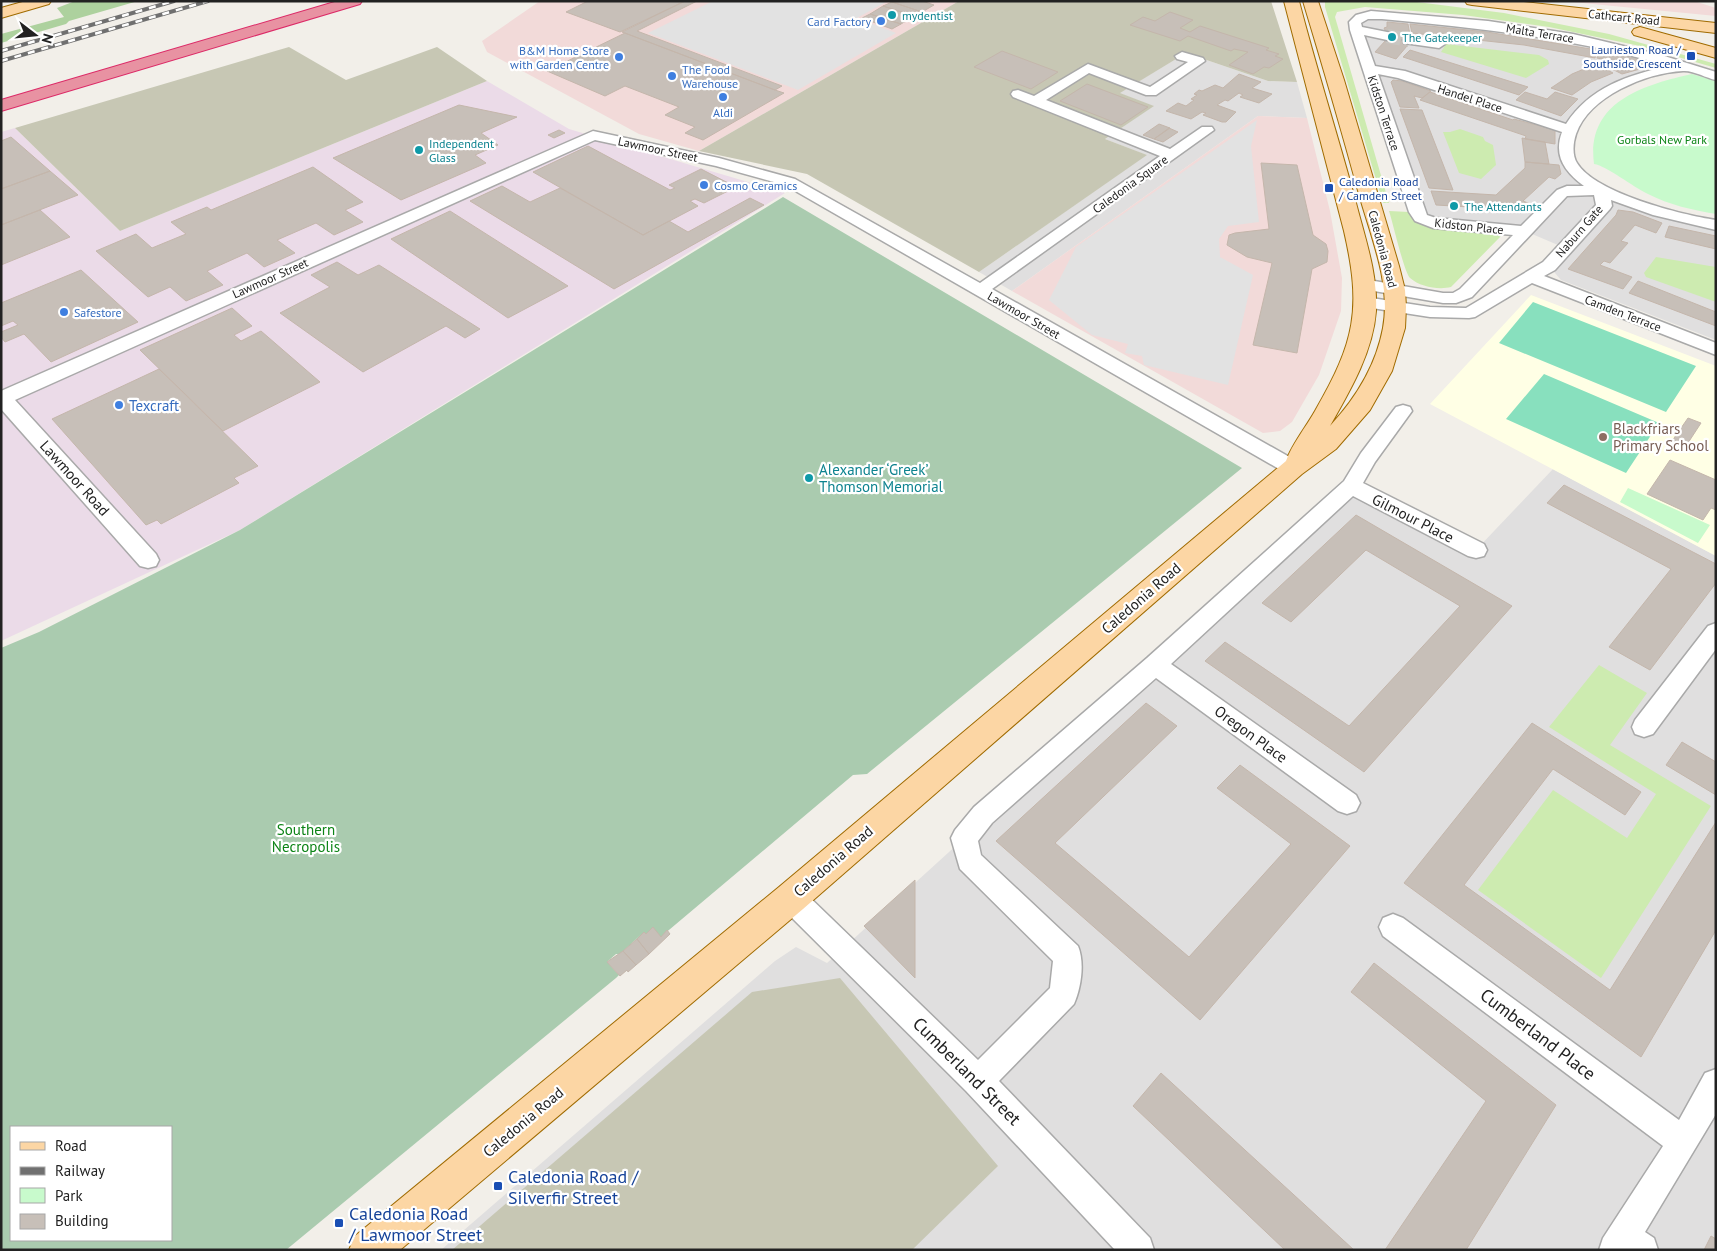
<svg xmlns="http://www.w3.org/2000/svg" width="1717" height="1251" font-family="'PT Sans',sans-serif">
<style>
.residential{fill:#e0dfdf}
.commercial{fill:#f2dad9}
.industrial{fill:#ebdbe8}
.education{fill:#ffffe5}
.construction{fill:#c7c7b4}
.grass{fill:#cdebb0}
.forest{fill:#add19e}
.cemetery{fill:#aacbaf;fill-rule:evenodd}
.park{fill:#c8facc}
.pitch{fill:#88e0be}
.parking{fill:#e2e2e2}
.building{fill:#c7bfb8;stroke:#c4b6ab}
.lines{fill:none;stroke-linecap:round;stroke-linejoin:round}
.street-tunnel{stroke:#c8c6c1;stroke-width:14;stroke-dasharray:14 7;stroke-linecap:butt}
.street-casing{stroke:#a9a9a9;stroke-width:3}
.primary-casing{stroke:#a06b00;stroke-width:2}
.highway-casing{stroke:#dc2a67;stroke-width:2}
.street{fill:#fff;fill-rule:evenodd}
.primary{fill:#fcd6a4;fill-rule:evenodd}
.highway{fill:#e892a2;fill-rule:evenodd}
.rail-casing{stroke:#707070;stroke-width:4}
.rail{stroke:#fff;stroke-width:2.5;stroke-dasharray:7;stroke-linecap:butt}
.culture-dot{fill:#0f9aa8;stroke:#fff;stroke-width:2}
.shop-dot{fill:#3f7fe0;stroke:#fff;stroke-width:2}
.transit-dot{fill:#1a4fb4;stroke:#fff;stroke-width:2}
.education-dot{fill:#8d6e63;stroke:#fff;stroke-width:2}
.labels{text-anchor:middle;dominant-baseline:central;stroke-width:4.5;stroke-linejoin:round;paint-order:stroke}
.far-culture-label{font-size:12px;fill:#0d838f;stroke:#fff;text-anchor:start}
.far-street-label{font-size:12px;fill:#222;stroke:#fff}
.far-shop-label{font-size:12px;fill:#366cbe;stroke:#fff;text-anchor:start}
.far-transit-label{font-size:12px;fill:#164399;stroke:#fff;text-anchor:end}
.far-park-label{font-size:12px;fill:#0c8416;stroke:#fff}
.shop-label{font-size:15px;fill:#366cbe;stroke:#fff;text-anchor:start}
.education-label{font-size:15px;fill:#785e54;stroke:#fff;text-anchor:start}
.culture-label{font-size:15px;fill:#0d838f;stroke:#fff;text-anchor:start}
.street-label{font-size:15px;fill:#222;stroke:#fff}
.park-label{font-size:15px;fill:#0c8416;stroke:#fff}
.near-street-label{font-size:18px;fill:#222;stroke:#fff}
.near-transit-label{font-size:18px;fill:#164399;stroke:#fff;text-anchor:start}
</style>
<rect width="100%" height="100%" fill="#f2efe9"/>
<path class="residential" d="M1361,17L1525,30L1685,67L1614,87L1569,130V163L1601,190L1716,225V340L1561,280L1549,266L1565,248L1525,231L1427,221L1357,19Z
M1186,53L1268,81L1297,82L1307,118L1258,116L1012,291L979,272L1146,155L1105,139L1153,106L1119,93Z
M1553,469L1716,556V1250H441L775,961L796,947L827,963L1351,486L1476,550Z"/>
<path class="commercial" d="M540,1H959L699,151L639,134L487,52L482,41Z
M1562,1H1694L1716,8V16Z
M1258,116L1307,118L1330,211L1342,278L1341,311L1319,375L1292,422L1280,431L1263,433L1012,291Z"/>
<path class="industrial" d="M487,81L569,129L785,193L240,530L1,641V132L15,128L120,231Z"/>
<path class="education" d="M1531,295L1716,366V556L1430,404Z"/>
<path class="construction" d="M959,1H1271L1297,82L1268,81L1186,53L1120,93L1154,106L1105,139L1147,155L979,272L807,174L699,151Z
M289,47L346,80L437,47L487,81L120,231L15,128Z
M840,978L998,1166L912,1250H452L752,992Z"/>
<path class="grass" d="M1325,1H1409L1504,13L1609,34L1716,64V68L1640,46L1549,27L1463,15L1365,7L1337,12L1335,17L1389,203H1383L1325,7Z
M1446,44L1539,55L1548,60L1549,64L1526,78L1441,52Z
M1460,129L1483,137L1485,141L1493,145L1496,165L1481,179L1459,173L1443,132H1450Z
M1389,211L1409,212L1414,221L1428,227L1495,232L1501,236L1451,287C1439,290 1420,287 1410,278C1404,272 1393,223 1389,211Z
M1656,257L1716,267V302L1646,277L1644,273Z
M1599,665L1647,693L1610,745L1711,806L1601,978L1478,890L1553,790L1627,838L1656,794L1549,727Z"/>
<path class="forest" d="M75,1H138L69,21L66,24L1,43V34L64,17L57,8Z"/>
<path class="cemetery" d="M783,197L1242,468L867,774L853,775L663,935L661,937L652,928L646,934L644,932L620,954H616L607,962L619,975L616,978L286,1250H1V648L39,632L240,530ZM11,1127H171V1240H11Z"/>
<path class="park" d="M1692,74L1716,81V214C1693,210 1669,205 1648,194C1633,187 1607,166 1594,164C1586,102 1643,85 1692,74Z
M1628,488L1710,525L1698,543L1620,502Z"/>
<path class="pitch" d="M1533,302L1696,366L1666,412L1499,343Z
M1544,374L1659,423L1626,473L1506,419Z"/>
<path class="parking" d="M713,1H888L857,18L896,33L798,90L648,33Z
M1257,120L1251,146L1259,222L1228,226L1219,239L1220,257L1253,275L1228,385L1144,365L1142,356L1125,353L1128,344L1092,335L1049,300L1076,247Z"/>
<path class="building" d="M588,1H685L620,32L566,12Z
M685,1H697L637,31L782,86L775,90L622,32Z
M922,1L934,5L922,12L892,2Z
M892,2L922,12L914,16L883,6Z
M883,6L914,16L901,24L870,14Z
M1170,12L1193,20L1180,28L1190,32L1200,26L1269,48L1266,50L1279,54L1275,56L1283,59L1269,68L1264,67L1253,74L1229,65L1248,52L1234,49L1231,51L1188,36L1180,41L1130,25L1143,17L1155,21Z
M870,14L901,24L892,29L862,18Z
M1387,22L1408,24L1410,35L1409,40L1407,46L1396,59L1375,52L1386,40V32L1384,28L1387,27Z
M1410,24L1487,32L1597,50L1595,58L1524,45L1412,33Z
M625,33L775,90L784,93L703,140L685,133L695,127L665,115L679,107L625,86L605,96L547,71Z
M1600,48L1625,54L1658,64L1622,74L1604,65L1613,61L1597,58Z
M1410,50L1528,87L1519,95L1403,57Z
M1002,51L1058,72L1031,89L974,67Z
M1596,64L1613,73L1591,82L1572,95L1551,88L1572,74Z
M1239,74L1261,82L1252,88L1272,94L1259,103L1240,97L1243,95L1239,93L1228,101L1225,100L1217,105L1236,112L1226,122H1222L1203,115L1206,113L1202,112L1191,119L1166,111L1178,103L1186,106L1194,100L1191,99L1197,95L1194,94L1199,90L1202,91L1215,85L1223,88Z
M1393,80L1402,81L1431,91L1422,98L1414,96L1419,108L1400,107L1391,82Z
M1087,84L1148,107L1121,125L1060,101Z
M1430,92L1513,120L1514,119L1555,130V144L1525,139L1526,136L1420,100Z
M1525,92L1547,99L1555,92L1578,99L1561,116L1516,100Z
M459,105L517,117L481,133L498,145L475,155L486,163L401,200L333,158Z
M1400,109L1422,110L1453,190L1429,188Z
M1159,124L1170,128L1154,139L1143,135Z
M1169,128L1178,132L1163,142L1154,139Z
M559,130L565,133L554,138L548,135Z
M11,137L50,171L1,189V141Z
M1522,138L1545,142L1549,164L1525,162Z
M588,146L670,190L675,188L669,185L701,169L736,187L704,203L695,199L690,201L698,206L643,235L533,172Z
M1525,162L1559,165L1561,174L1555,179L1549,177L1523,201L1528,203L1520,210L1436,205L1431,191L1496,195L1525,168Z
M1261,163L1297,165L1313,235L1326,244L1328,251L1327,262L1312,269L1297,353L1253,345L1272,263L1247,257L1227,245L1229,235L1235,233L1269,229Z
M313,167L363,202L345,210L363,222L334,235L316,223L277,240L295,253L264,267L247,253L207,271L223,285L186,301L170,287L148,297L96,251L136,234L152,248L186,234L171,222L207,207L211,210Z
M50,171L78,195L1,225V189Z
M502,186L530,202L560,188L643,235L669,221L688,232L750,198L764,205L614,289L470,201Z
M40,210L70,237L1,265V225Z
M1618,210L1633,212L1662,223L1656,233L1635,225L1621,241L1628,243L1610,263L1604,261L1600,265L1632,277L1623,289L1568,269L1616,215Z
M450,211L568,286L508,318L391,239Z
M1669,226L1716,236V249L1665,237Z
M337,262L358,275L379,265L480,329L465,338L446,326L363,372L280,313L330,287L311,275Z
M81,270L138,322L51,362L24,334L5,342L1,337V332L18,325L13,321L1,326V303Z
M1638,281L1716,312V326L1629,293Z
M232,308L252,326L234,335L241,341L261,331L320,382L223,431L140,350Z
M159,369L258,466L234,478L239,483L161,524L157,520L146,525L52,419Z
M1688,418L1701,423L1686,446L1672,441Z
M1670,460L1716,480V510L1711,508L1703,520L1647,494Z
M1564,485L1716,564V583L1650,670L1609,647L1671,569L1547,503Z
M1356,515L1512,606L1364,772L1205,661L1225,642L1349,726L1460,606L1366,550L1291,622L1262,603Z
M1146,703L1177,726L1055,843L1189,957L1291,844L1217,788L1240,765L1350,846L1200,1020L996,841Z
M1532,723L1641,792L1625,815L1553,769L1464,885L1610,990L1716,822V930L1641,1057L1404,883Z
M1682,742L1716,762V795L1666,765Z
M915,880V978L864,926Z
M653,927L661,937L667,930L670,934L649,954L637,939L644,932L646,934Z
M637,939L649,954L636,965L623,951Z
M623,951L636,965L628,972L627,970L620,976L607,962Z
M1374,963L1556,1105L1466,1250H1385L1486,1101L1351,992Z
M1161,1073L1354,1250H1285L1133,1106Z
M1711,1236L1716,1239V1250H1704Z"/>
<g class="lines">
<path class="street-tunnel" d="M1387,36L1409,40"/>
<g class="street-casing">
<path id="street" d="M1371,11L1488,21L1573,34L1661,55L1716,72V80C1706,78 1693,70 1683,71C1646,73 1589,96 1576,134C1573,143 1572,155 1577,163C1595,193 1682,215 1716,220V230L1653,215L1611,200L1612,206L1610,209L1555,270L1544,276L1716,343V355L1532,283L1475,317L1469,318L1430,317L1359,306L1356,302L1359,298L1365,297L1430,307L1466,308L1543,262L1596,205L1594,195L1567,196L1472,297L1456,303H1443L1357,288L1355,284L1357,280L1363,279L1443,293H1453L1460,289L1513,235L1433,228L1415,221L1409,212L1350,30L1349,22L1356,15ZM1368,19H1382C1479,28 1575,38 1669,66C1628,75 1590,87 1566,124L1405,71L1375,66L1364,35L1387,40L1393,36L1392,33L1362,27L1361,23ZM1378,74L1398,78L1562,132C1553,156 1565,172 1584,186H1567L1557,190L1521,226L1436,218L1427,215Z
M1409,36L1439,40L1445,44L1439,48L1404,43L1403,40Z
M1182,52L1203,58L1205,61L1156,95H1146L1089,73L1046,100L1170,149L1202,127H1212L1214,130L992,289L1300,463L1303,468L1300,473L1293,475L1286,473L785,185L716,166L595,140L15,400L156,554L159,560L156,566L148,568L140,566L1,409V391L593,131L719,158L795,179L980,283L1160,156L1013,97L1011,94L1013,91L1018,90L1034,96L1088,64L1150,87L1188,62L1177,59L1175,56Z
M1403,405L1410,407L1412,411L1375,462L1363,483L1484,544L1487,550L1484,556L1476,558L1468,556L1353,496L1171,664L1356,795L1360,803L1356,811L1347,814L1338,811L1156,678L992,823L978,841L981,855L1078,946C1085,963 1081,988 1074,1004L999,1081L1150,1238L1154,1250H1115L966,1091L781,907L778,898L781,889L791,885L801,889L978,1060L1050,988L1053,961L960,869L951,838L955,830L974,807L1147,658L1344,481L1361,453L1396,407Z
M1716,623V649L1653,734L1644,737L1635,734L1632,727L1635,720L1708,626Z
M1393,914L1403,918L1679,1120L1705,1073L1716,1069V1114L1645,1232L1654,1238L1658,1250H1599L1603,1238L1663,1146L1383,936L1379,927L1383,918Z"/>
</g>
<g class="primary-casing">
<path id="primary" d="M26,1H51L49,4L1,18V8Z
M1284,1H1299C1316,67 1337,133 1355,199C1364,235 1378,273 1376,311C1373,352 1350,391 1330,426C1355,399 1376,366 1383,328C1391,285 1372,239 1360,198C1342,132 1323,67 1303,1H1318L1344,80L1399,266L1405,290L1406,307L1405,328L1392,371L1370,410L1336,449L1302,474L803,909L400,1250H349L355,1236L779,887L1286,461C1292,444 1306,427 1315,411C1355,342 1362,309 1344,231Z
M1465,1H1515L1716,23V33L1472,5L1467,4Z
M1640,27L1716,48V58L1634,35L1632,32L1634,29Z"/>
</g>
<g class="highway-casing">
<path id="highway" d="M338,1H362L360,4L1,111V100Z"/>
</g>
<use href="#street" class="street"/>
<use href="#primary" class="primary"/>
<use href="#highway" class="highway"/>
<g class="rail-casing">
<path id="rail" d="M1,51L174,1
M1,61L208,1"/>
</g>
<use href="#rail" class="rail"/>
</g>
<g class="culture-dot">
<circle cx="892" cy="15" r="5"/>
<circle cx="1392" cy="37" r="5"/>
<circle cx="419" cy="150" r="5"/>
<circle cx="1454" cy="206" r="5"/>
<circle cx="809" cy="478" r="5"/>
</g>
<g class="shop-dot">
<circle cx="881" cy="21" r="5"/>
<circle cx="619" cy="57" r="5"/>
<circle cx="672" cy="76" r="5"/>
<circle cx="723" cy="97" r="5"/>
<circle cx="704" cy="185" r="5"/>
<circle cx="64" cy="312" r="5"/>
<circle cx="119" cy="405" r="5"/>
</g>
<g class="transit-dot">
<rect x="1686" y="51" width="10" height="10" rx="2.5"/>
<rect x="1324" y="183" width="10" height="10" rx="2.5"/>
<rect x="493" y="1181" width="10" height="10" rx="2.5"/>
<rect x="334" y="1218" width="10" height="10" rx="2.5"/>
</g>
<circle class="education-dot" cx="1603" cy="437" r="5"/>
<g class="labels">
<g class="far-culture-label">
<text x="902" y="15">mydentist</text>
<text x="1402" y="37">The Gatekeeper</text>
<text x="429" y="143">Independent<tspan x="429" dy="14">Glass</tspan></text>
<text x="1464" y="206">The Attendants</text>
</g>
<g class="far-street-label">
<text transform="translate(1624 17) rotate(6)">Cathcart Road</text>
<text transform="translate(1540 33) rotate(9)">Malta Terrace</text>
<text transform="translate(1470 98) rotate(18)">Handel Place</text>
<text transform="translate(1384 113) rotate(72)">Kidston Terrace</text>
<text transform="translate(658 149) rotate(12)">Lawmoor Street</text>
<text transform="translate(1130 184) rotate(-36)">Caledonia Square</text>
<text transform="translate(1469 226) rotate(6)">Kidston Place</text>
<text transform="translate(1579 231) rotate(-49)">Naburn Gate</text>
<text transform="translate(1383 249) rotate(75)">Caledonia Road</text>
<text transform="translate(270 278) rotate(-24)">Lawmoor Street</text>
<text transform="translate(1623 313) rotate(21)">Camden Terrace</text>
<text transform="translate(1024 315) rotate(30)">Lawmoor Street</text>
</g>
<g class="far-shop-label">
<text x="871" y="21" text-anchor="end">Card Factory</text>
<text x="609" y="50" text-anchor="end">B&amp;M Home Store<tspan x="609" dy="14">with Garden Centre</tspan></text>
<text x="682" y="69">The Food<tspan x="682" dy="14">Warehouse</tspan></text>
<text x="723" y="112" text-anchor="middle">Aldi</text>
<text x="714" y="185">Cosmo Ceramics</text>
<text x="74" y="312">Safestore</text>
</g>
<g class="far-transit-label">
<text x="1681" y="49">Laurieston Road /<tspan x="1681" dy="14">Southside Crescent</tspan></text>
<text x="1339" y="181" text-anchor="start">Caledonia Road<tspan x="1339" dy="14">/ Camden Street</tspan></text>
</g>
<g class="far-park-label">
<text x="1662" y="139">Gorbals New Park</text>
</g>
<g class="shop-label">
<text x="129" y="405">Texcraft</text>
</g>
<g class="education-label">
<text x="1613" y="428">Blackfriars<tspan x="1613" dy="17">Primary School</tspan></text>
</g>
<g class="culture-label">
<text x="819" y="469">Alexander ‘Greek’<tspan x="819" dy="17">Thomson Memorial</tspan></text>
</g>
<g class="street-label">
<text transform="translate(75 478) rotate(48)">Lawmoor Road</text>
<text transform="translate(1413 518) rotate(27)">Gilmour Place</text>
<text transform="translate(1141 598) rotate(-41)">Caledonia Road</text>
<text transform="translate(1251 734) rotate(36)">Oregon Place</text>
<text transform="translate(833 861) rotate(-41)">Caledonia Road</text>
<text transform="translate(523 1122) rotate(-40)">Caledonia Road</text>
</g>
<g class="park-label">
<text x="306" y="829">Southern<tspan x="306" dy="17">Necropolis</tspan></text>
</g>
<g class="near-street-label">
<text transform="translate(1538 1034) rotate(37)">Cumberland Place</text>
<text transform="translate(967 1071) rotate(45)">Cumberland Street</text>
</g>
<g class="near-transit-label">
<text x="508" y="1176">Caledonia Road /<tspan x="508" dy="21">Silverfir Street</tspan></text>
<text x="349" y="1213">Caledonia Road<tspan x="349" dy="21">/ Lawmoor Street</tspan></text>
</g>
</g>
<rect width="1717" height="1251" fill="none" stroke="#222222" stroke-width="5"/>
<rect x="10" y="1126" width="162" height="115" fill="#ffffff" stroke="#a7a7a7"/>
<rect x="20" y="1142" width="25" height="8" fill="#fcd6a4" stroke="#a7a7a7"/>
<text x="55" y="1151" font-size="15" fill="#222222">Road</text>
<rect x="20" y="1167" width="25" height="8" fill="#707070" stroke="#a7a7a7"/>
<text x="55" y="1176" font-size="15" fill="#222222">Railway</text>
<rect x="20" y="1188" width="25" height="15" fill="#c8facc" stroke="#a7a7a7"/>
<text x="55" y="1201" font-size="15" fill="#222222">Park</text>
<rect x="20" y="1214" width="25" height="15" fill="#c7bfb8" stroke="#a7a7a7"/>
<text x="55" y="1226" font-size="15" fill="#222222">Building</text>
<g transform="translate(35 35) rotate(106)" stroke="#ffffff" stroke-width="4" paint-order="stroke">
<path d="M0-4L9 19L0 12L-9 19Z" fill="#222222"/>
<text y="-8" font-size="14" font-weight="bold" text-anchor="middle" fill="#222222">N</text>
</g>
</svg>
